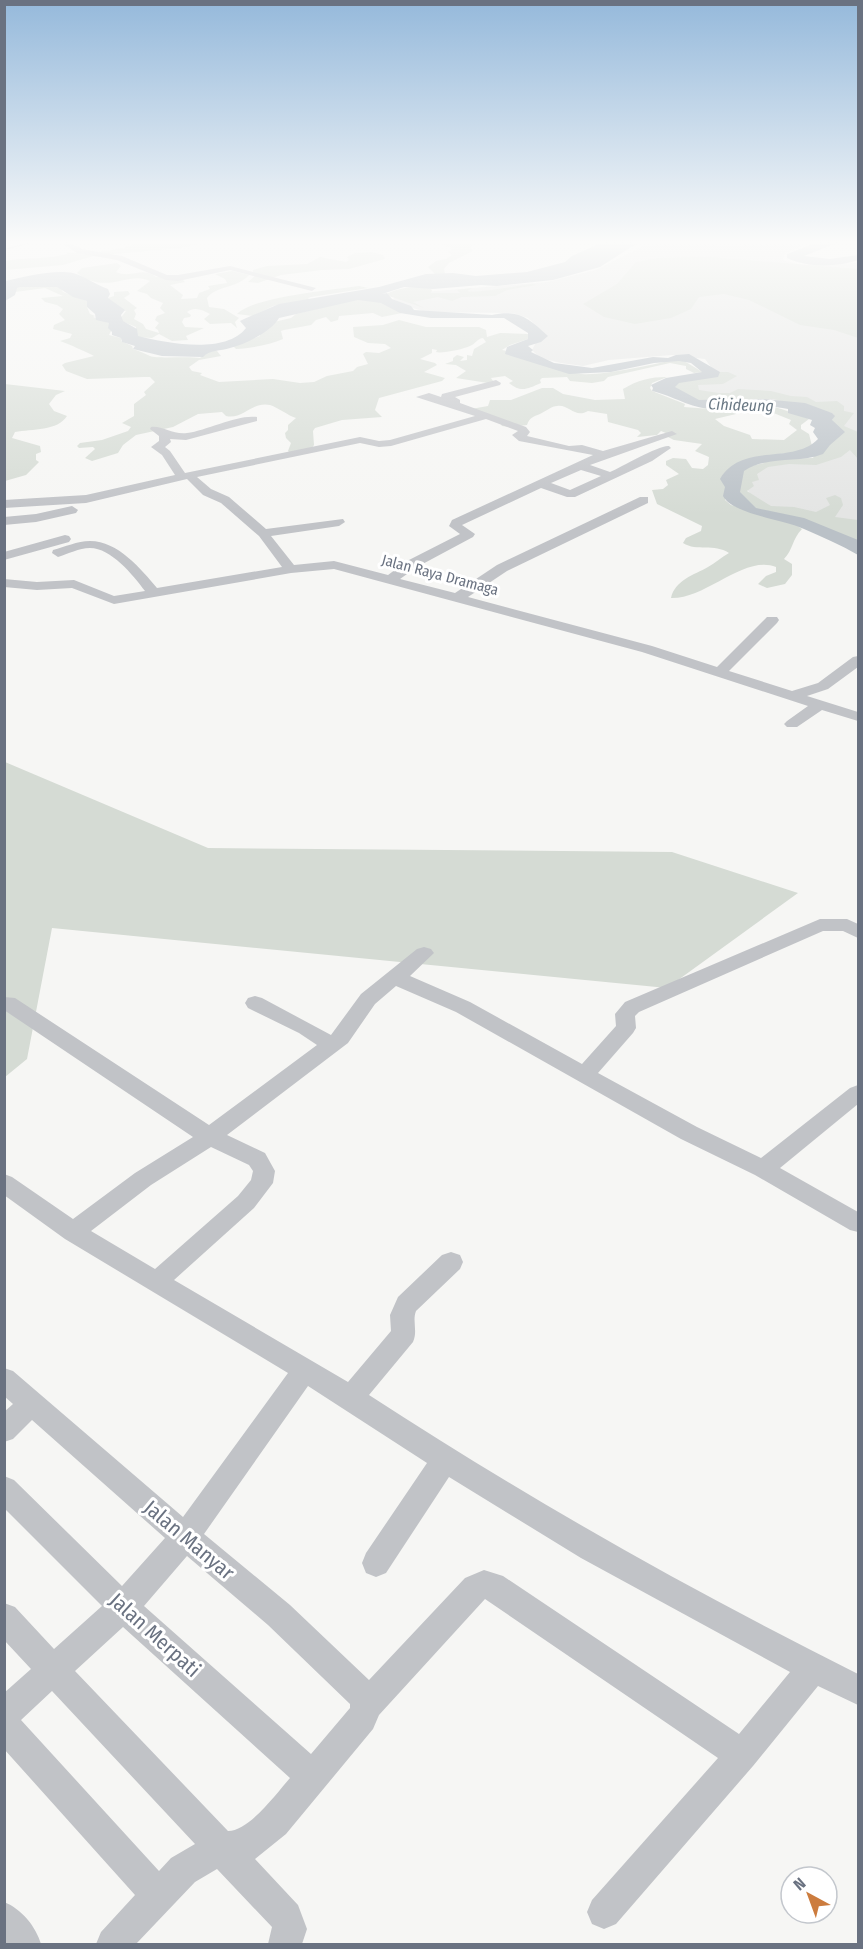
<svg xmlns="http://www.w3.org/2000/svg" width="863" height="1949" font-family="'Fira Sans Condensed',sans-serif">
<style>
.built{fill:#e4e5e4}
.green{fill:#d5dbd4}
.water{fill:#bac1c7}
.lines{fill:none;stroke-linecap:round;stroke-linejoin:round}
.major-casing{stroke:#b4b6bb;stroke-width:2}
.minor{fill:#c1c3c7;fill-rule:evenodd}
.major{fill:#fff;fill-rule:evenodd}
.labels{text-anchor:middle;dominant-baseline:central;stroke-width:6;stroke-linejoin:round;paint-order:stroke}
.far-street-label{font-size:15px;fill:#6a7281;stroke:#fff}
.far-water-label{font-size:16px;font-style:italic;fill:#6a7884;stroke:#fff}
.near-street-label{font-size:21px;fill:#6a7281;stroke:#fff}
</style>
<rect width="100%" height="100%" fill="#f6f6f4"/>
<path class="built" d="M749,242H810L785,254L782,260L801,265L858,263V540L756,503L743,483L757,468L775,462L813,464L842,416L750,398H703L679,386L719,378L705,359L672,355L609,360L583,366L561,363L540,358L532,350L542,331L528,318L513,313L427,312L406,306L393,299L399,294L547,282L596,270L643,246L667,243L739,246Z"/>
<path class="green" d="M137,242H210L180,248L93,256L63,265L5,270V261C26,257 46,260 67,254L66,252C82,255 124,251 137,242Z
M431,242L473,244L471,248L473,251L449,263L444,269L445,274H435L428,267L436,261L446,259L452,255L448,252L453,248Z
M372,252L383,255L385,259L349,269L322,270L281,275L258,283L248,282L257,274L253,272V270L267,266L307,264L320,257L346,262L349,260L347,257L355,253Z
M709,257L858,269V338L834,330L800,325L749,300L724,294L699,297L691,309L671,318L635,324L604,317L583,304L617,284L636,262L658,258Z
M117,263L121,266L116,272C131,279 143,266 156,277L179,276L185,282L170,285L183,295L181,299L197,298L199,293L210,289L208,286L227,283L225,279L215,274L232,271L249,275C236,289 217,285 207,298L209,307L224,309L239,318L235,322L237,328L231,323L210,324L204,319L210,314C203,310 194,306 187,312L191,315L190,317L184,318L182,322L185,327L204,328L186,336L188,340L172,341L159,334L152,338L136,337V327L119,320L126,311L114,308L108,298L114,296V292L128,291L130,294L124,298L137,308L134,310L136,314L134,319L143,324L146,329L159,333L158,330L155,328L159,323L155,320L157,316L165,313L160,308L163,303L151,298L147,294L137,291L150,281C128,270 108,296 77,273L82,268Z
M533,284L536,285L507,290L495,296L462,297L452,301L438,297L413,302L424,308L386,295C393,288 425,284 432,290L431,293H460L457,290L472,288L467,291C474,294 521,285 533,284Z
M25,285L59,286L63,292L87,301V307L90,314L95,316L93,317L109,323L112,329L109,335L121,338V341L132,346L133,349C140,351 145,354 150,356C159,359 187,356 200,358L210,351H217L221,356L199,360L189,367L192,371L202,373L200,375L219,382L273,379L300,383L314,382L327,376L353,371L357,367L368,364L363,354L366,352L379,353L391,348L385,344L368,343L354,337L353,327L383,325L399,320L426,327H479L486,330L487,337L500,333L528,334V339L510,345L502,350C529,355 555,372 582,374C601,376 658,364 677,359C688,362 693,367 703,372L694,373L686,369V366L670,363L608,377L604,381L592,383L570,381L567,377L542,378L540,380L541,383C527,389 521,393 509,383L513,381L505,376L491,378L493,381L488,383L456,378L466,371L456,365L445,364L453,361V358L457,355L464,357L460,361L467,360V355L472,356L474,349L486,342L483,338C476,339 476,344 470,346C464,349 441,354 436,352L437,350L432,349V353L420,359L435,363L437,365L424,372L445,378L442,381L379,398L375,410L382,417L342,420L315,428L313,431L314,445L310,451L291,454L288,451L291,443L286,438L285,433L288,430V425L296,418C287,415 279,408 270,405C252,401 243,420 226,416L222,412L198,414L173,427L136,435L123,445L118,453L92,461L85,458L95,449L93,447L79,448L77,446L80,443L102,440L128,431L131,427L122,423L134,416V404L146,395L144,392L155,382L150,377H144L87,379L66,371L62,365L65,363L94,356C82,350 73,346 60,341L70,338L72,334L53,329L54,325L65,320L59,314L63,309L57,305L45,302L41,298L63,296L45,288L15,292L9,289Z
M359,286L368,288L311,297L308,298L310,300L273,306L253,316L237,314C252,297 333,290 359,286Z
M352,300C370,299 387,301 402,313L382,317L373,313L339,316L338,320L331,322L326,317L316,320L311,325L284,330L281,331L283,339C270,345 251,348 236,349L233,346L260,336V332L274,322L291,318L296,314Z
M718,372H728L737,376L723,384L698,385L699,390L719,393H730L738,389L771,391L791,396L807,397L816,402L837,401L844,406V411L854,413L844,426L858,432V459L850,450L841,457L816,465L789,464L768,467L757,474L759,480L752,482L754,486L747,491L771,506L794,507L816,512L830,505L826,498L835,495L841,498L843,505L835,517L858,520V541L791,516L752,508L737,490L742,468L764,463L767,459L813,458L834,416L832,413L773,399L699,401L676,391L673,383Z
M667,377L652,383L650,388L652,391L685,404L684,407L737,411L736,414L715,419L724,426L750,435L752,439L784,440L797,430L789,424L791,420L771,412L766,405C783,409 793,413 809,419L801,425V429L809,434L812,446L802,451L759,457L725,487V500L731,505L796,525L802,529C792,539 793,550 784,559L792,564V575L785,584L767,588L758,584L766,576L776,572V567C745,554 706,599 671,598C675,580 694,575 708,567C715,563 722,557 729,553C714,543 697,552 683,543L686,538L701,531L702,526L657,504L652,490L663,489L668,485L666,480L679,474L666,465V461L673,458L686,459L692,468L703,469L708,465L709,457L695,451L702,444L674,440L668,437V434L661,431L657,435L637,437L641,433L638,430L608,422L607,414L588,411C575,419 569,404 557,406C552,406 546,411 540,414C533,417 530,417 527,425L510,427L502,426L495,416L478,415L471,409L488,406L490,400H511L542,388H553L563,394L595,400L625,399L623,389C638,380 650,377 667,377Z
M5,384L65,391L56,395L49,404L54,411L67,416C58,431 32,429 15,432L12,438L40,446L41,452L36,454V460L39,462L26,475L5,481Z
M5,762L208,848L672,852L798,893L667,988L52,928L27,1059L5,1077Z"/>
<path class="water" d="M603,242H639L600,267L553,280L497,286L481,285L433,289L404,287L382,294L387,293L392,299L411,306L414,310L492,315C518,309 529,318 548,336L541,342L528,346L533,350L531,352L554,363L592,368L653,357L668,358L676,355L689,354L720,372L718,377L679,383L675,387L699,400L730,399L737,401L763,399L805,403L832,413L835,416L832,420L845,432L830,445L823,454C797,464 769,455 744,471L740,492L756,508L804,518L858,540V555C841,545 822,537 804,529C785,520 732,514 723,496L725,487L720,479C742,442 793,465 818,439L813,432L815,428L810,425L812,420L788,413V409C762,403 738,411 713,409C689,408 674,396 652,391L653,388L651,385L666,378L702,372L691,363L679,361L654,363L611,372L569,374L505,354L507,347L528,339V333L504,318H431L400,313L381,303L358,300L279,318C272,331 246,344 230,348C221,351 209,350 203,357L162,356L133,349L135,346L122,342L121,338L112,335V332L108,328L109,323L96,320L95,314L87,307V301L73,297L57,287H20L17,288L15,295L5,301V281C24,277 53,269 73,273C85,276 96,285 108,289L110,294L108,298L125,310L121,315L123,321L137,329L138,336C167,343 225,355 246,328L240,321L244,319L279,304L379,287L426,274L453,273L476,276L527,272L565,262L572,256Z
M818,242H839L804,256L830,259L858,255V260C838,267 807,268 787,258V254Z"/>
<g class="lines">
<g class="major-casing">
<path id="major" d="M11,242H31L4,249V243Z"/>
</g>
<path class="minor" d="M60,242H69L82,249L122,256L167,275H178L230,266L316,288L312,291L230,270L178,281L166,280L117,260L77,253Z
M496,380L501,383L500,385L455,397L460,400V403L526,427L530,432L527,436L569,446L582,445L603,451L672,431L677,434L590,465L610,472C621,467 661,444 669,446L671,448L652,461L575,497H567L541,488L462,525L475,534L473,537L417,567L400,579L455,593L497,565L640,497H648V503L507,571L468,597L652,646L717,667L767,617H777L779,620L777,623L729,671L792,691L818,683L853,657L858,656V667L828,689L807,696L858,712V721L822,710L797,727H787L784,724L787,721L808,706L642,652L334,569L291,573L114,604L72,588L37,590L4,587V579L37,582L74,580L114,596L145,591C133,575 111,548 90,548C79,548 68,554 58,557L52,553L53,550C65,547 77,541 90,541C118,541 141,569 157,588L282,567L259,536L221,503L203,495L187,479L86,503L4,508V500L86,495L175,475L162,455L151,447L159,441V436L150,429L151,427C161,425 173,435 187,433C208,430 238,414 257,417V421L186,440L170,439L171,442L165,447L170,451L185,473L360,437L379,441L390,440L475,416L416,397L429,393L441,397L442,394ZM486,419L518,431L512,435L519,441L593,455L452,520L449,526L460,534L407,561L388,575L334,561L294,565L271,536L339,526L345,522L343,519L266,529L229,497L211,489L197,477L360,443L379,447L391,446ZM581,470L601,476L570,490L551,483Z
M72,506L78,510L76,513L36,522L4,525V517L36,514Z
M65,535L69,536L71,539L69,542L4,560V552Z
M820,919H847L858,924V938L843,931H823L639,1012L635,1016L636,1028L633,1033L598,1073L697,1127L761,1158L850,1088L858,1085V1104L780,1168L858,1212V1232L850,1230L755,1175L681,1139L456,1012L396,986L375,1004L348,1043L227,1135L265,1153L275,1171L273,1183L254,1208L174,1280L348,1382L391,1331L390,1315L398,1297L442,1255L451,1252L460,1255L463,1262L460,1269L416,1311C412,1321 418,1331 413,1342L369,1395C527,1498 690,1590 858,1674V1705L818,1686L753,1766L616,1924L604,1929L592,1924L587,1912L592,1900L718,1758L485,1599L379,1715L373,1729L286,1834L255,1859L298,1905L307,1929L302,1944H268L272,1927L217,1869L195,1882L136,1944H96L101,1932L135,1895L4,1749V1693L31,1669L4,1640V1603L15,1607L54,1649L102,1606L4,1508V1476L14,1480L122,1586L165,1538L32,1420L13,1439L4,1442V1412L13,1404L4,1396V1368L13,1371L183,1517L288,1373L65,1239L4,1195V1174L12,1177L73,1219L135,1173L193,1137L4,1010V997L15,998L209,1125L317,1045L299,1033L248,1008L245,1003L248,998L255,996L262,998L331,1035L361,994L417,949L424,947L431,949L434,953L410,976L470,1002L582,1064L616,1026L615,1014L625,1002ZM211,1147L249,1165L253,1171L251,1180L238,1196L155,1269L91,1231L151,1185ZM308,1386L427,1463L366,1553L362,1563L366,1573L376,1577L386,1573L449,1477L581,1558L790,1672L739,1734L503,1576L484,1570L465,1578L369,1680L290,1605L204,1534ZM187,1556L268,1625L350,1704V1708L311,1754L144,1606ZM123,1627L290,1778C276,1794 249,1831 228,1831L75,1671ZM52,1691L195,1844L171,1858L159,1871L21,1720Z
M4,1902C22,1909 36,1927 41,1944H4Z"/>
<use href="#major" class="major"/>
</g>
<linearGradient id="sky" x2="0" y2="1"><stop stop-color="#95b9db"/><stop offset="0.47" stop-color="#fbfbfa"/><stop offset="1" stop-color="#fbfbfa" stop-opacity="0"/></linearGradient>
<rect width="863" height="515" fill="url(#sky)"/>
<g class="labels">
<g class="far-street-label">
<text transform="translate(440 575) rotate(15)">Jalan Raya Dramaga</text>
</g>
<g class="far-water-label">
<text transform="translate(741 405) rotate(2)">Cihideung</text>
</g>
<g class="near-street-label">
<text transform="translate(189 1540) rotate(40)">Jalan Manyar</text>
<text transform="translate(155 1635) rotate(42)">Jalan Merpati</text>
</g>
</g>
<rect width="863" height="1949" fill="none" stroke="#6a7281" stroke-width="12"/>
<g transform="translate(809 1895) rotate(319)"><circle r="28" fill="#ffffff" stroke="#c3c7cd" stroke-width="1.5"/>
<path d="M0-4.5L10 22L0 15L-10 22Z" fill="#cc7c3e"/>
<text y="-9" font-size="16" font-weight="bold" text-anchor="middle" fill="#6a7281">N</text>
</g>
</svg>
